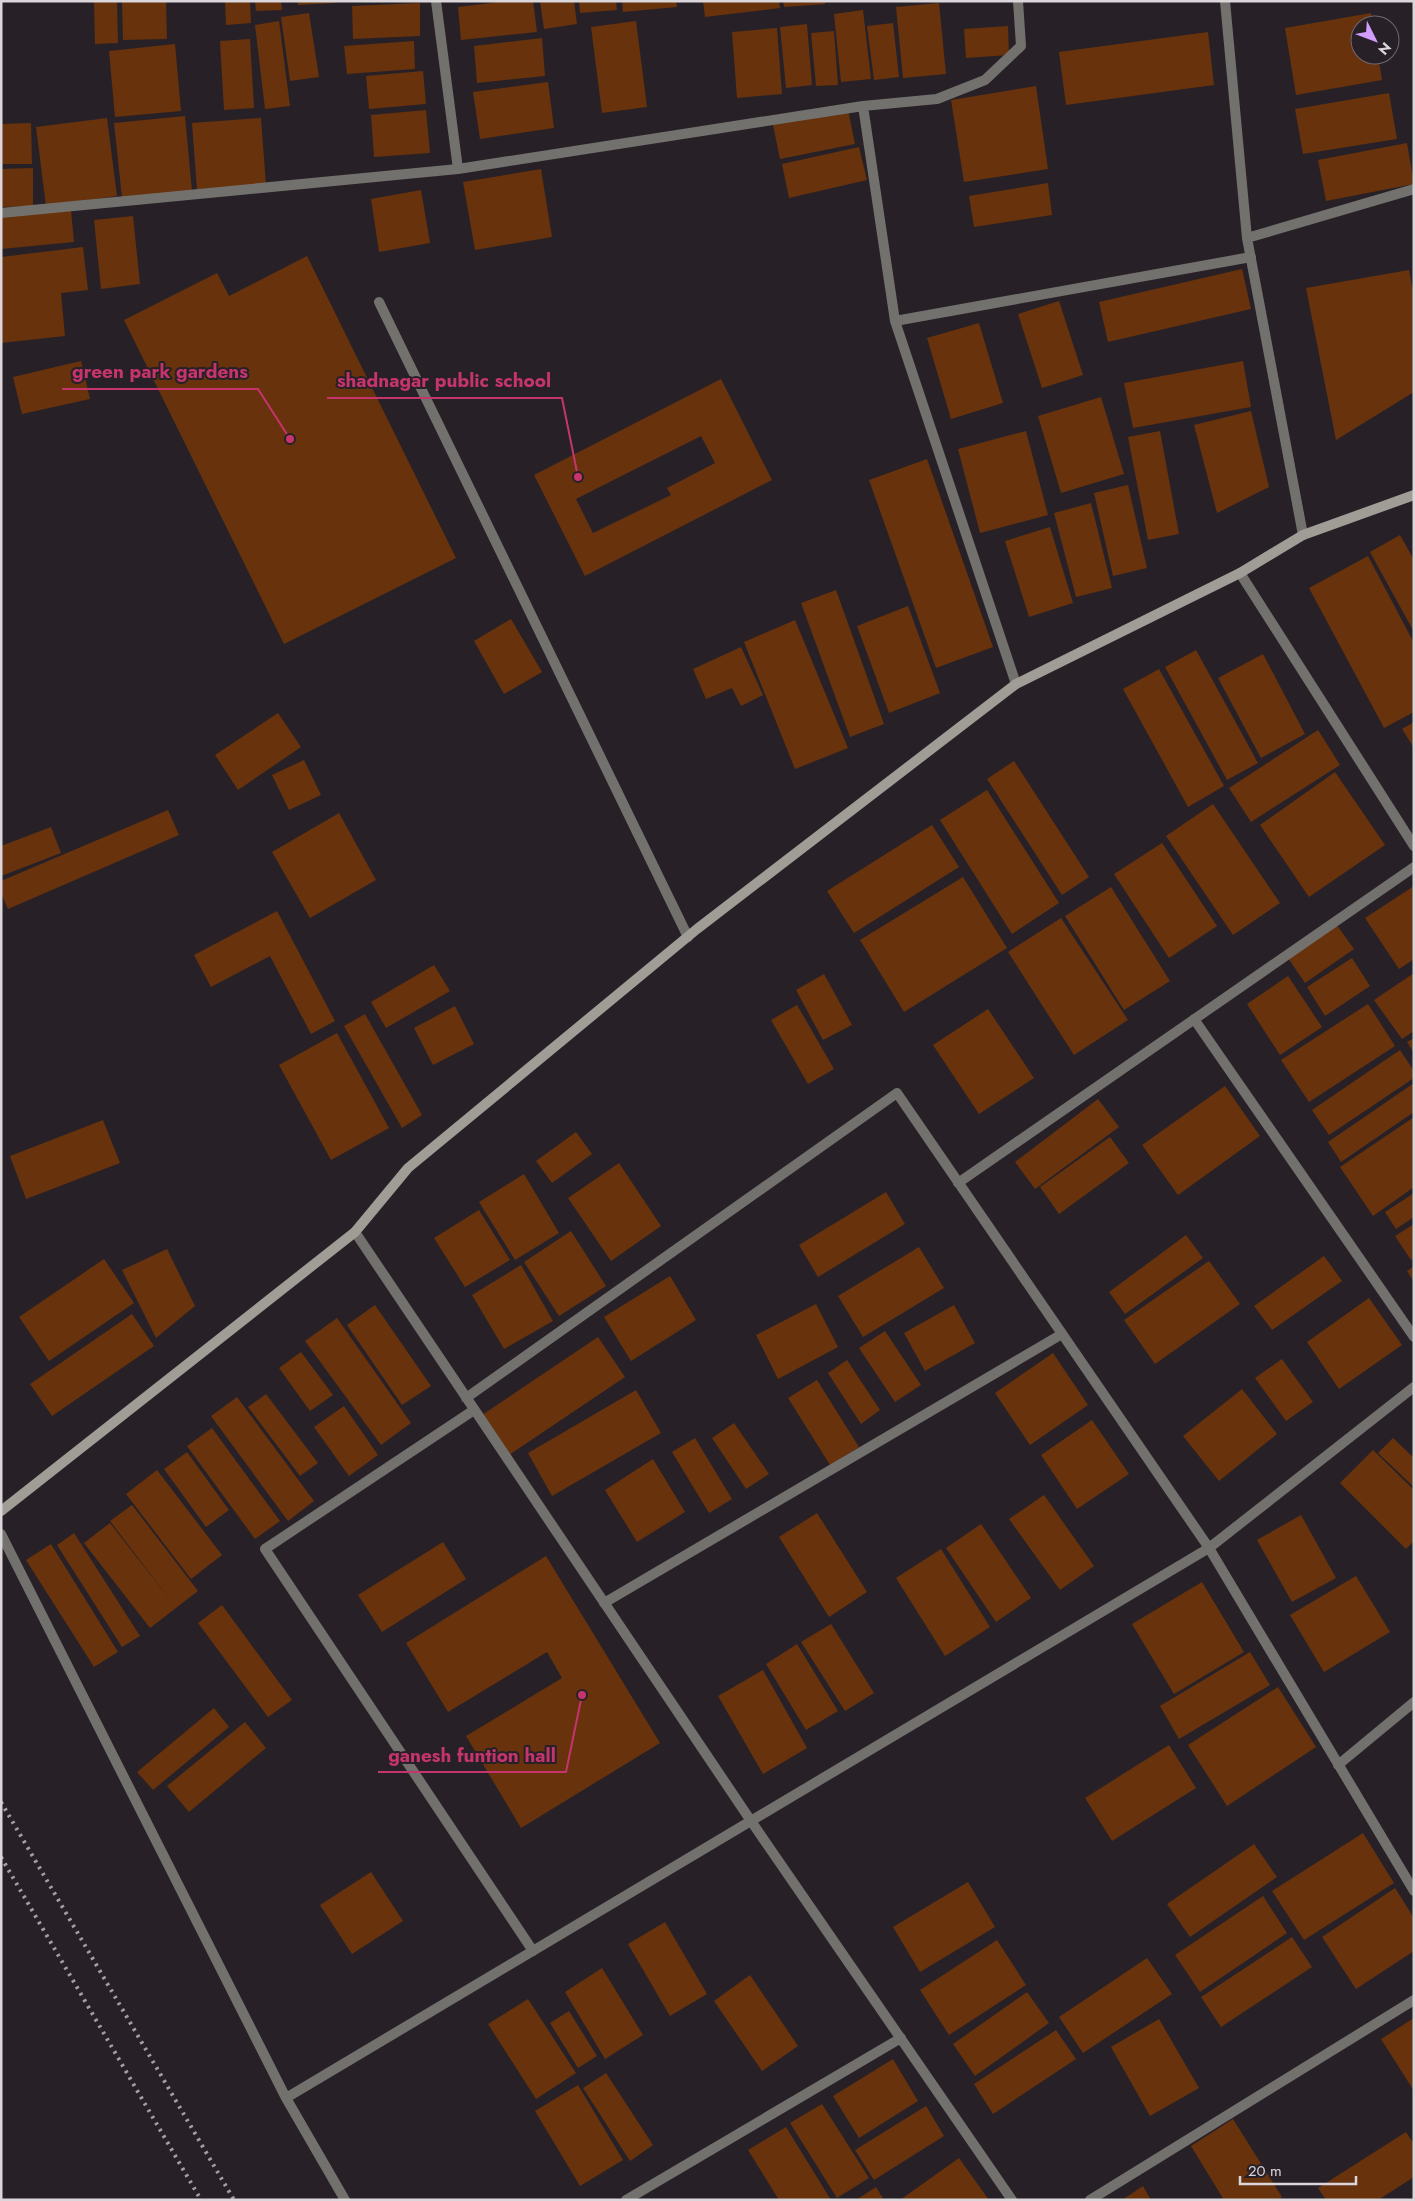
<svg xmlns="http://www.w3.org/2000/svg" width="1415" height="2201" font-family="Jost,sans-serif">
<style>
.building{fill:#67320c;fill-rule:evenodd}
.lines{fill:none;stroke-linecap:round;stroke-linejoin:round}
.street{stroke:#73716d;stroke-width:10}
.secondary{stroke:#a09d97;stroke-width:10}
.rail{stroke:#a39ea3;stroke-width:4;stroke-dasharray:2.5 5;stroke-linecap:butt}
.leader{fill:none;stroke:#c6346e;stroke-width:2}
.callout-dot{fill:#c6346e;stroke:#272127;stroke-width:2}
.callout-label{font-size:19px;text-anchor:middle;font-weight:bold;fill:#c6346e;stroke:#272127;stroke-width:4;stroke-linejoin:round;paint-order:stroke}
</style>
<rect width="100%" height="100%" fill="#272127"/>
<path class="building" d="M94,1H117L118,43L95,44Z
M122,1H166L167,39L123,40Z
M225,1H250L251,23L226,25Z
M255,1H281L282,10L256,11Z
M298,1H335V3L298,5Z
M507,1H533L537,32L461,40L458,7Z
M540,1H574L577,24L544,29Z
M579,1H616L617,10L580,13Z
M622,1H676L677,7L623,12Z
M703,1H779L780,8L705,17Z
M783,1H825V4L784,7Z
M420,3V36L353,39L352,6Z
M939,3L946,74L903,78L896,7Z
M863,10L871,79L841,82L834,14Z
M309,13L319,77L290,81L281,17Z
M1371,13L1373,25H1360V55H1378L1382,80L1296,95L1285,28Z
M279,21L290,106L265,109L255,25Z
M636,21L647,107L602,113L591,27Z
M893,23L899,77L874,80L867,26Z
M807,24L812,85L786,88L780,27Z
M1008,26L1009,55L966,58L964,29Z
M777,28L782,94L737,98L732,32Z
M834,31L838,85L816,86L811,33Z
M1208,32L1214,85L1066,105L1059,52Z
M542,38L545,76L477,83L474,46Z
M250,39L254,108L224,110L220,41Z
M414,41L415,69L347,74L344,46Z
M175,44L181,111L115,117L109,51Z
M423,71L426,104L369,109L366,76Z
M548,82L554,128L480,139L473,92Z
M1036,86L1048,169L964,182L951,100Z
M1389,93L1397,139L1303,154L1295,109Z
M426,110L430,153L374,157L371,115Z
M848,110L855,144L780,159L773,125Z
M185,116L192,191L122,198L114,123Z
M107,118L117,196L46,206L36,127Z
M261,118L266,185L197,190L192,123Z
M31,123L32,164H1V124Z
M1407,143L1414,184L1326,201L1318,160Z
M859,147L867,180L789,198L782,164Z
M33,168V206L1,207V169Z
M541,169L552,237L475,250L463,182Z
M1048,183L1052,215L974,227L969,196Z
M421,190L430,243L379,252L371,199Z
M71,210L74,242L1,249V216Z
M133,216L140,284L101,289L94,220Z
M83,247L88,290L61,293L65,336L1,343V257Z
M307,256L456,558L284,644L124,320L217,273L229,296Z
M1242,269L1251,309L1108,342L1099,302Z
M1409,270L1414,297V392L1336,440L1306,288Z
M1059,301L1083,375L1042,388L1018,314Z
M979,323L1003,403L951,419L927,338Z
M81,361L90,399L22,414L13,377Z
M1243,361L1251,407L1133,428L1124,383Z
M721,379L772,480L585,576L534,475ZM701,436L715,463L667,488L671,495L593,533L576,499Z
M1101,397L1124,474L1061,493L1038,416Z
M1251,411L1269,487L1217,513L1194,425Z
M1026,431L1048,515L980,533L958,449Z
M1160,431L1179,534L1148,540L1128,437Z
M927,459L993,647L936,668L869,480Z
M1128,485L1147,568L1113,576L1094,493Z
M1091,503L1112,588L1076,597L1054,513Z
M1050,527L1073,603L1029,617L1005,541Z
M1400,535L1414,560V632L1370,552Z
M1368,556L1414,643V712L1384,728L1309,588Z
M836,590L884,724L850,737L801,603Z
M908,606L940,693L889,713L857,626Z
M511,619L542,672L504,694L474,641Z
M795,620L848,748L795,769L744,642Z
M741,647L763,695L741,706L732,688L706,699L693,669Z
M1196,650L1258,763L1227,780L1165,667Z
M1263,654L1305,734L1261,758L1218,678Z
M1159,669L1224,786L1188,807L1123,689Z
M278,713L301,747L238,790L215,755Z
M1414,722V748L1402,729Z
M1318,730L1340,765L1251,822L1229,788Z
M304,760L321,795L289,810L272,775Z
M1014,761L1089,877L1062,895L987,779Z
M1335,772L1385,845L1309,897L1260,825Z
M987,790L1059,903L1012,934L940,820Z
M1213,804L1280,903L1233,935L1166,836Z
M168,810L179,835L8,909L1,893V881Z
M339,813L376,880L310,918L272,852Z
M932,825L959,867L854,933L827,891Z
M51,827L61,853L1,876V846Z
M1162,843L1217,926L1169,958L1114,874Z
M963,877L1007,948L904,1012L860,940Z
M1414,886V959L1399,969L1365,918Z
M1111,887L1170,981L1124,1010L1065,916Z
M277,911L335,1021L311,1034L270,956L211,987L194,955Z
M1061,918L1128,1020L1074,1055L1008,952Z
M1336,924L1354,949L1305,983L1288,958Z
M1352,958L1370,986L1325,1016L1307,987Z
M434,965L450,991L386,1028L371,1002Z
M1414,973V1031L1402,1039L1374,1000Z
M824,974L852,1025L823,1040L796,990Z
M1288,976L1322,1027L1280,1055L1247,1004Z
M1368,1004L1395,1046L1309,1102L1281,1060Z
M797,1005L834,1069L808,1084L771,1020Z
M455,1006L474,1044L433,1065L414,1028Z
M988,1009L1034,1078L979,1114L933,1045Z
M365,1014L422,1115L402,1128L344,1026Z
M337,1033L389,1128L331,1160L279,1065Z
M1414,1038V1053L1407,1042Z
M1400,1050L1414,1071V1078L1329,1135L1312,1110Z
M1414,1083V1112L1341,1162L1328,1142Z
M1225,1086L1260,1136L1178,1195L1142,1145Z
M1098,1099L1119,1127L1035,1189L1015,1162Z
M1414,1117V1187L1373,1216L1340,1167Z
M103,1120L120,1163L26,1199L10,1156Z
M576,1132L592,1154L552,1183L536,1161Z
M1110,1137L1129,1163L1059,1214L1040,1187Z
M619,1163L661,1226L611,1261L568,1198Z
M524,1174L559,1233L515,1260L479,1202Z
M886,1192L905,1224L818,1277L799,1245Z
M1414,1193V1217L1396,1229L1385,1212Z
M479,1210L510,1260L465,1287L434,1238Z
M1414,1224V1258L1411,1260L1395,1236Z
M571,1231L606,1286L559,1316L524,1262Z
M1186,1235L1203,1258L1125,1314L1109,1292Z
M919,1247L944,1288L863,1337L838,1296Z
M167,1249L195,1306L156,1338L122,1270Z
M1324,1256L1342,1281L1272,1330L1254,1306Z
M104,1259L134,1303L49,1361L19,1317Z
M1209,1261L1240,1304L1155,1364L1124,1320Z
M521,1265L553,1321L504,1349L472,1295Z
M1414,1266V1282L1407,1271Z
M670,1276L696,1320L631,1361L604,1317Z
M1369,1298L1402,1345L1339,1389L1307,1342Z
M816,1304L838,1347L778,1379L756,1335Z
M375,1305L431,1386L402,1405L347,1325Z
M954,1305L975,1343L925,1371L904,1333Z
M132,1314L154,1346L52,1416L30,1384Z
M337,1318L411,1423L381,1445L305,1341Z
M885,1331L921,1385L895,1402L859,1348Z
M598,1337L625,1377L509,1455L482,1415Z
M301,1352L333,1395L310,1411L279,1368Z
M1053,1353L1088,1405L1030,1445L995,1393Z
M1282,1359L1313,1402L1286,1421L1255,1378Z
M847,1360L880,1410L861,1424L828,1373Z
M817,1380L859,1447L830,1465L788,1398Z
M1242,1389L1277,1434L1219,1481L1183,1436Z
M636,1390L661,1433L552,1496L528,1453Z
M266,1394L318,1463L300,1476L248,1407Z
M237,1397L314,1501L288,1521L211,1416Z
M344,1406L378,1455L349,1476L314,1427Z
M1092,1420L1129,1474L1077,1509L1041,1455Z
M734,1423L769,1474L746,1489L712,1438Z
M212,1428L280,1521L255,1539L187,1446Z
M695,1438L732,1499L709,1513L672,1452Z
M1393,1438L1414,1458V1487L1378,1453Z
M1373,1450L1414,1490V1541L1406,1549L1340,1483Z
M187,1452L229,1510L206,1527L164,1469Z
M653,1459L685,1512L637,1542L605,1490Z
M157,1470L222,1555L191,1579L126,1494Z
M1044,1495L1094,1566L1060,1590L1009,1519Z
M132,1505L198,1591L150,1628L84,1543L110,1523L171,1601L110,1521Z
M817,1513L867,1592L829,1617L779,1537Z
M1301,1515L1336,1578L1292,1602L1257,1540Z
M981,1524L1031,1598L996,1622L946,1548Z
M74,1533L140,1636L122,1647L57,1545Z
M443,1542L466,1579L382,1632L358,1595Z
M51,1544L118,1652L94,1667L26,1560Z
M941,1549L990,1627L945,1656L896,1578Z
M546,1556L660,1743L521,1828L466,1736L562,1678L547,1652L448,1712L406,1643Z
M1356,1576L1390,1632L1324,1672L1290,1615Z
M1202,1582L1244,1652L1174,1694L1132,1624Z
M222,1605L292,1700L268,1717L198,1623Z
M831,1624L874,1693L845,1711L801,1642Z
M797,1644L838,1711L806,1730L766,1664Z
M1250,1652L1270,1685L1179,1739L1160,1706Z
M763,1670L807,1748L763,1774L718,1696Z
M1278,1687L1316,1747L1227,1806L1188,1745Z
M214,1708L229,1727L153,1790L137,1772Z
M245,1722L266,1748L189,1812L167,1786Z
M1169,1745L1196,1788L1112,1841L1085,1798Z
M1363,1833L1394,1883L1304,1940L1272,1891Z
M1254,1844L1277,1877L1190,1937L1167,1904Z
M371,1872L403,1921L352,1954L320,1905Z
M968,1882L995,1927L920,1972L893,1927Z
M1395,1888L1414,1918V1951L1356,1989L1322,1937Z
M1263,1896L1287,1933L1200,1992L1175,1955Z
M665,1922L707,1994L670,2016L628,1944Z
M1292,1937L1312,1967L1221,2027L1201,1997Z
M997,1940L1026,1985L949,2035L920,1990Z
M1147,1958L1172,1994L1083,2053L1059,2017Z
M602,1968L643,2035L605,2059L565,1992Z
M750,1975L798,2046L762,2071L714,2001Z
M1027,1992L1049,2023L975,2076L953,2044Z
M528,1999L576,2073L536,2099L488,2024Z
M569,2011L597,2056L578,2068L550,2023Z
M1414,2018V2091L1381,2039Z
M1159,2019L1199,2088L1150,2116L1111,2047Z
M1056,2030L1076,2059L993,2114L974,2084Z
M893,2059L918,2101L859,2138L833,2096Z
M606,2073L653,2145L630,2161L583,2088Z
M578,2085L623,2160L580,2186L535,2111Z
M822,2104L869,2178L837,2198L790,2123Z
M926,2106L944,2136L874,2180L855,2150Z
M1233,2119L1282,2197L1278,2200H1224L1191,2146Z
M786,2127L831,2200H779L748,2150Z
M1406,2132L1414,2144V2177L1378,2200H1326L1318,2188Z
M959,2158L989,2200H900Z
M1143,2186L1151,2200H1122Z
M876,2187L884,2200H856Z"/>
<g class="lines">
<path class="street" d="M1225,1L1247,238L1303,535
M863,106L895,321L1016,684
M458,169L863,106L937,99L985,80L1021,46L1018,1
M1,213L458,169L436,1
M1247,238L1414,189
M379,302L688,937
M895,321L1251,257
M1240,573L1414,846
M1194,1019L1414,1337
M958,1183L1414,867
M355,1232L751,1821L1012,2200
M466,1398L897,1093L1209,1548L1414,1891
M474,1410L265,1549L533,1951
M1,1534L286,2098L345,2200
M604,1603L1062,1334
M1338,1765L1414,1702
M286,2098L1209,1548L1414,1387
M626,2200L901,2038
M1090,2200L1414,2000"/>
<path class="secondary" d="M1,1511L355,1232L408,1168L697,929L1016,684L1240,573L1303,535L1414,495"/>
<path class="rail" d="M1,1802L234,2200
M1,1857L201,2200"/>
</g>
<path class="leader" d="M290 439L258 389H62M578 477L562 398H327M582 1695L566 1772H378"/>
<g class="callout-dot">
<circle cx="290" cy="439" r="5"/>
<circle cx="578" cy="477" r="5"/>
<circle cx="582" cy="1695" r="5"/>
</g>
<g class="callout-label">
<text x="160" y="378">green park gardens</text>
<text x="444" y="387">shadnagar public school</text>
<text x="472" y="1762">ganesh funtion hall</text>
</g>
<rect width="1415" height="2201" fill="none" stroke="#dad6da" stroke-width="5"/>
<g transform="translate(1375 40) rotate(132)"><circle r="24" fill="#272127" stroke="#6f696f"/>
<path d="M0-4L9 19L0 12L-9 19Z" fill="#d29dfd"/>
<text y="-8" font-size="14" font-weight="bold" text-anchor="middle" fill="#dad6da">N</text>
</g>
<path d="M1240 2176v8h116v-8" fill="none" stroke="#dad6da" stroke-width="2.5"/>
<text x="1248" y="2176" font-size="15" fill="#dad6da" stroke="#272127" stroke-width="4" paint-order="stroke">20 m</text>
</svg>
